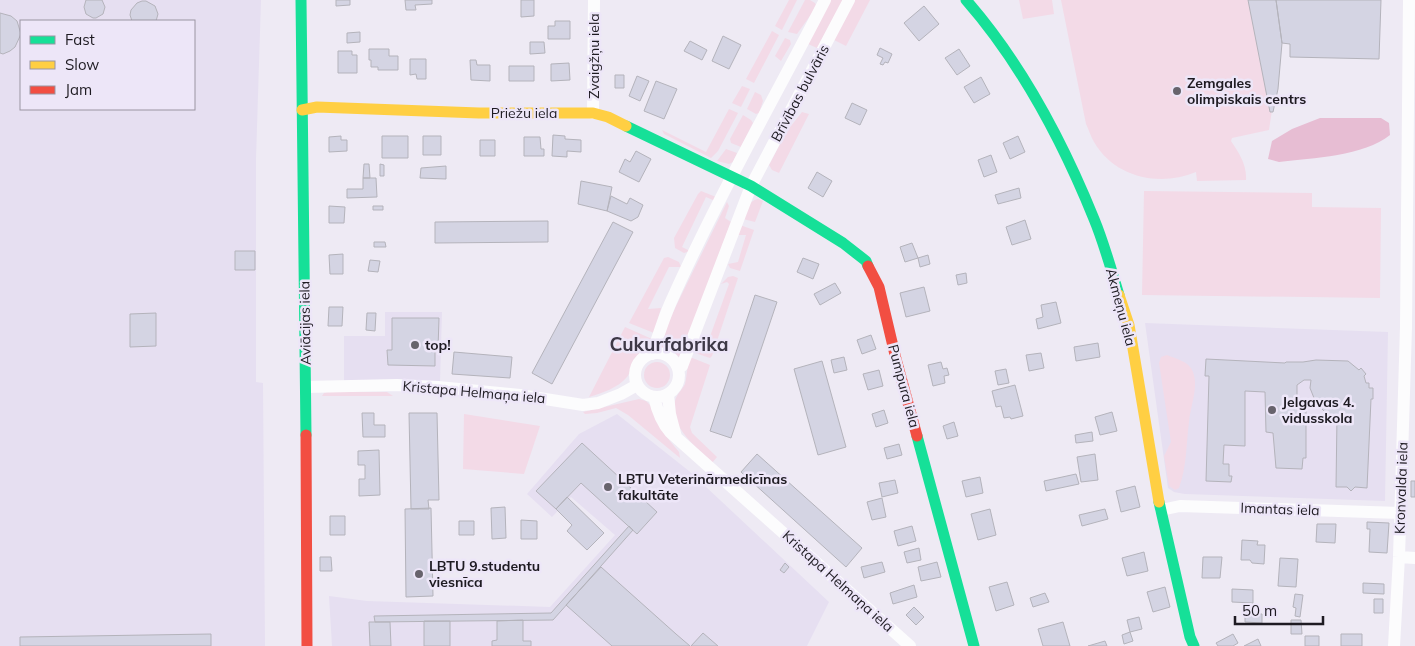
<svg xmlns="http://www.w3.org/2000/svg" width="1415" height="646" font-family="Mulish,sans-serif">
<style>
.built{fill:#e6dff1;fill-rule:evenodd}
.green{fill:#f3dae7}
.forest{fill:#e7bdd3}
.building{fill:#d4d4e3;stroke:#b4b3bb}
.lines{fill:none;stroke-linecap:round;stroke-linejoin:round}
.street{stroke:#fcfcfd;stroke-width:12}
.fast{stroke:#16e098;stroke-width:11}
.slow{stroke:#ffcf43;stroke-width:11}
.jam{stroke:#f24e42;stroke-width:11}
.poi-dot{fill:#67636c;stroke:#ede6f8;stroke-width:2}
.labels{text-anchor:middle;dominant-baseline:central;stroke-width:5;stroke-linejoin:round;paint-order:stroke}
.street-label{font-size:14px;fill:#1e1b22;stroke:#ede6f8}
.poi-label{font-size:14px;font-weight:bold;fill:#1e1b22;stroke:#ede6f8;text-anchor:start}
.district-label{font-size:19px;font-weight:bold;fill:#3d3846;stroke:#ede6f8}
</style>
<rect width="100%" height="100%" fill="#eeeaf4"/>
<path class="built" d="M0,0H261L256,159V382L263,383L265,646H0ZM21,21H194V109H21Z
M385,312H442L440,382L344,381V336H385Z
M1145,323L1388,332L1385,501L1185,494L1174,492L1168,488Z
M617,414L689,471L829,602L807,646H332L329,596L367,601L550,607L615,535L571,497L552,517L527,494L579,434Z"/>
<path class="green" d="M789,0H797L782,30L775,26Z
M805,0H810L815,3L816,5L812,13L797,34L788,32Z
M831,0H843L817,48L808,44Z
M855,0H870L846,46L834,40Z
M1019,0H1052L1054,14L1023,19Z
M1061,0H1273L1278,70L1269,130L1232,138L1231,141C1239,153 1247,165 1246,180L1197,181L1196,172C1160,187 1115,178 1094,142C1091,137 1089,130 1086,124Z
M772,31L779,35L754,83L746,79Z
M785,38L790,40L791,44L781,61L775,56Z
M742,86L750,89L741,107L732,103Z
M755,92L761,95L763,101L759,113L756,114L747,109Z
M729,109L738,113L718,151L711,158L670,137L664,134L662,130L706,152Z
M802,112L809,114L779,173L772,170L769,165L787,131Z
M743,115L751,120L753,123L741,147L731,143L730,139Z
M726,149L737,153L733,162L729,164L717,161Z
M701,191L716,197L715,201L706,197L682,247L690,251L684,253L675,248L674,238L698,194Z
M1144,191L1312,193V207L1381,208L1380,298L1142,295Z
M758,199L763,201L755,222L743,219C746,211 748,201 758,199Z
M727,202L729,206L725,218L731,222L680,358L674,352L658,347L676,306Z
M740,225L754,230L740,271L730,268L728,264L738,262L746,235H736Z
M668,257L679,262L681,267H669L648,309L661,308L654,333L629,323L664,258Z
M733,276L738,278L712,356L710,358L692,352L697,343L708,342L729,284L727,282L721,284L728,277Z
M625,327L652,339C648,350 640,350 635,359C631,364 631,372 627,377C618,388 602,393 589,397Z
M1167,355C1176,359 1189,361 1193,372C1199,388 1190,406 1189,422C1186,445 1187,466 1179,488L1175,490L1169,486L1164,456L1171,442L1159,363L1161,357Z
M690,357L710,365L690,427L692,433L717,457L712,463C696,446 669,427 675,401C676,395 682,390 685,384C687,376 687,366 690,357Z
M644 375a13 13 0 1 1 26 0a13 13 0 1 1-26 0Z
M327,392H387L393,396H322L324,393Z
M639,399L646,401L652,407L665,435L679,452L680,458L628,415L616,408L597,413L585,414L583,412Z
M464,414L540,426L524,474L463,469Z"/>
<path class="forest" d="M1320,118H1381L1389,123L1390,135C1364,156 1313,158 1279,162L1268,159L1272,141L1292,129Z"/>
<path class="building" d="M86,0H102L105,7L103,14L96,18H93L86,14L84,7Z
M336,0H350V5L336,6Z
M405,0H432V4L415,5L416,10H406Z
M521,0H534V16L521,17Z
M1248,0H1276L1282,43L1278,89L1273,112H1270Z
M1276,0H1381L1379,59L1290,57V44L1282,43Z
M142,1H146L155,6L158,14L156,21H132L130,15L131,10L137,3Z
M924,6L939,24L919,41L904,23Z
M0,13L11,16L17,21L21,34L15,47L10,51L3,54L0,53Z
M555,21H570V39H548V26H555Z
M360,32V42L347,43V33Z
M723,36L741,45L729,69L712,61Z
M690,41L707,50L702,60L684,51Z
M530,42H544L545,53L530,54Z
M880,48L892,54L888,63L885,62L883,65L880,64L883,58L877,55Z
M369,49H389V56H398V70H378V67H371V60H369Z
M959,49L970,66L957,75L945,58Z
M338,51H352V55H357V73H338Z
M410,59H426V79H417L416,74L410,75Z
M470,60H476L477,65H490V81L471,80Z
M569,63L570,80L551,81V64Z
M509,66H534V81H509Z
M615,75H624V88H615Z
M637,76L649,81L640,101L629,96Z
M981,77L990,94L974,103L964,87Z
M656,81L677,89L664,119L644,111Z
M852,103L867,110L860,125L845,118Z
M553,135L565,136V139L581,140V152L567,151V157L552,156Z
M341,136V140H347V151L329,152V137Z
M382,136H408V158H382Z
M423,136H441V155H423Z
M1018,136L1025,152L1010,159L1003,143Z
M524,137H540L541,149H544V156H524Z
M480,140H495V156H480Z
M636,151L651,159L639,182L619,172L625,159L630,162Z
M991,155L997,172L984,177L978,160Z
M364,164H369L370,178H363Z
M380,164L384,165V176H380Z
M446,166V179L420,178L421,168Z
M817,172L832,181L823,197L808,188Z
M363,178H376L377,197L347,198V189H363Z
M581,181L612,187L607,211L578,204Z
M1019,188L1021,198L998,204L995,195Z
M611,196L627,204L630,198L643,205L638,217L631,221L607,211Z
M329,206L345,207L344,223H329Z
M373,206H383V210H373Z
M1025,220L1031,239L1012,245L1006,227Z
M548,221V242L435,243V222Z
M613,222L633,232L552,384L532,373Z
M374,242H385L386,247H374Z
M912,243L918,258L905,262L900,247Z
M235,251H255V270H235Z
M343,254V274H330L329,255Z
M928,255L930,264L920,267L918,258Z
M803,258L819,264L813,279L797,272Z
M370,260L380,261L378,272L368,271Z
M966,273L967,283L958,285L956,275Z
M835,283L841,293L820,305L814,294Z
M924,287L930,311L906,317L900,293Z
M755,295L777,302L731,438L710,431Z
M1056,302L1061,323L1038,329L1036,319L1043,317L1041,305Z
M329,307H343L342,326H328Z
M156,313V346L130,347V314Z
M367,313H376L375,331L366,330Z
M392,318H439L438,349H435V366L388,365L387,350H392Z
M871,335L876,349L862,354L857,340Z
M1098,343L1100,357L1076,361L1074,347Z
M454,352L512,357L510,378L452,374Z
M1041,353L1044,368L1029,371L1026,355Z
M844,357L847,370L834,373L831,360Z
M1206,359L1285,363L1286,362H1303L1316,360L1348,361L1359,370L1361,368L1366,374L1364,376L1366,383H1369V388H1373V399H1371L1367,488L1355,487L1351,491L1347,487H1336L1337,417H1330L1316,403L1310,388L1311,380H1304L1297,385V404H1306V458H1303L1302,469L1276,468L1273,433L1266,432L1265,392L1245,391V446L1224,445L1223,464H1229V476H1232L1231,482L1206,481L1209,376H1205Z
M822,361L846,447L818,455L794,369Z
M941,362L943,369L947,368L949,375L944,376L945,383L933,386L928,365Z
M1006,369L1009,383L998,385L995,371Z
M879,370L883,386L868,390L863,374Z
M1015,385L1023,416L1011,419L1010,417L1004,418L1001,406L996,407L992,391Z
M884,410L888,423L876,427L872,414Z
M1112,412L1117,431L1100,435L1095,417Z
M362,413H374V425H385V437H363Z
M409,413H437L439,500H428L429,509H411Z
M954,422L958,436L947,439L943,426Z
M1092,432L1093,441L1076,443L1075,435Z
M582,443L657,512L637,534L581,483L556,509L536,491Z
M899,444L902,455L887,459L884,448Z
M379,450L380,495L359,496V479H365V465H358V451Z
M757,454L862,548L846,567L741,472Z
M1095,454L1098,480L1081,482L1077,457Z
M1076,474L1079,484L1046,491L1044,481Z
M980,477L983,493L966,497L962,481Z
M895,480L898,493L882,497L879,483Z
M1411,481H1415V497H1411Z
M1135,486L1140,507L1121,512L1116,491Z
M567,497L604,533L587,550L567,531L572,525L556,509Z
M882,498L886,517L872,520L867,502Z
M505,507L506,538L492,539L491,508Z
M431,508L433,596L406,597L405,509Z
M990,509L996,535L978,540L971,514Z
M1105,509L1108,519L1082,526L1079,515Z
M330,516H345V535H330Z
M521,520L537,521V539H521Z
M459,521H474V535H459Z
M1367,522L1389,523L1387,553L1369,552L1370,529H1367Z
M1317,524H1336L1335,543L1316,542Z
M629,526L633,530L553,620L375,622L374,616L551,613Z
M912,526L916,541L898,546L894,531Z
M1242,540L1258,541L1257,545H1265L1264,564L1252,563L1250,560H1241Z
M919,548L921,560L907,563L904,552Z
M1144,552L1148,571L1127,576L1122,558Z
M320,557H331L332,571H320Z
M1203,557H1222L1220,578H1202Z
M1280,558L1298,559L1296,587L1278,586Z
M882,562L885,572L864,578L861,567Z
M937,562L941,577L921,581L918,567Z
M785,563L789,567L784,573L780,570Z
M601,567L676,634L690,646H612L566,605Z
M1007,582L1014,605L996,611L989,587Z
M1363,583L1384,584V594L1363,593Z
M914,585L917,597L893,604L890,593Z
M1165,587L1170,607L1153,612L1147,592Z
M1232,589L1253,590V603L1232,602Z
M1045,593L1049,602L1033,607L1030,598Z
M1295,594L1303,595L1300,617L1295,616L1296,608L1293,607Z
M1374,599H1383V613H1374Z
M914,607L924,617L916,625L906,615Z
M1245,613L1262,614V623L1245,622Z
M1139,617L1142,629L1130,632L1127,620Z
M523,620V641H531V646H492V641L497,640V621Z
M1291,620H1301L1302,634H1291Z
M424,621H450V646H424Z
M369,622H390L391,646H370Z
M1063,622L1070,646H1043L1038,629Z
M1130,632L1133,641L1124,644L1122,635Z
M703,633L718,646H691Z
M211,634V646H20V637Z
M1233,634L1238,643L1233,646H1218L1216,643Z
M1341,634H1362V646H1341Z
M1305,636H1319V646H1305Z
M1258,639L1261,646H1244Z
M1105,641L1107,646H1088Z"/>
<g class="lines">
<path class="street" d="M593,113L594,0
M635 375a22 22 0 1 1 44 0a22 22 0 1 1-44 0Z
M652,354C658,337 663,320 670,304C716,200 773,101 825,0
M679,368L682,366L751,186L849,0
M306,387L397,385L438,387L520,395L583,405L598,403L621,394L637,385
M668,395L670,414L676,437
M654,397C657,410 661,422 670,432L910,646
M1161,510L1180,506L1400,513
M1399,557L1415,558
M1394,646L1399,557L1406,327L1409,0"/>
<path class="fast" d="M301,0L306,435
M966,0C1022,64 1062,140 1094,219C1104,243 1111,269 1119,295
M626,126L751,186L843,243L866,261L868,266
M917,436L974,646
M1159,502L1190,637L1194,646"/>
<path class="slow" d="M302,110L317,107L479,113H593L608,117L626,126
M1119,295L1129,325L1159,502"/>
<path class="jam" d="M868,266L879,287L896,359L917,436
M306,435L307,646"/>
</g>
<g class="poi-dot">
<circle cx="1177" cy="91" r="5"/>
<circle cx="415" cy="345" r="5"/>
<circle cx="1272" cy="410" r="5"/>
<circle cx="608" cy="487" r="5"/>
<circle cx="419" cy="574" r="5"/>
</g>
<g class="labels">
<g class="street-label">
<text transform="translate(594 56) rotate(-90)">Zvaigžņu iela</text>
<text transform="translate(800 93) rotate(-62)">Brīvības bulvāris</text>
<text x="524" y="113">Priežu iela</text>
<text transform="translate(1121 307) rotate(75)">Akmeņu iela</text>
<text transform="translate(305 323) rotate(-91)">Aviācijas iela</text>
<text transform="translate(904 386) rotate(75)">Pumpura iela</text>
<text transform="translate(474 392) rotate(5)">Kristapa Helmaņa iela</text>
<text transform="translate(1401 488) rotate(-88)">Kronvalda iela</text>
<text transform="translate(1280 509) rotate(2)">Imantas iela</text>
<text transform="translate(838 581) rotate(42)">Kristapa Helmaņa iela</text>
</g>
<g class="poi-label">
<text x="1187" y="83">Zemgales<tspan x="1187" dy="16">olimpiskais centrs</tspan></text>
<text x="425" y="345">top!</text>
<text x="1282" y="402">Jelgavas 4.<tspan x="1282" dy="16">vidusskola</tspan></text>
<text x="618" y="479">LBTU Veterinārmedicīnas<tspan x="618" dy="16">fakultāte</tspan></text>
<text x="429" y="566">LBTU 9.studentu<tspan x="429" dy="16">viesnīca</tspan></text>
</g>
<g class="district-label">
<text x="669" y="344">Cukurfabrika</text>
</g>
</g>
<rect x="20" y="20" width="175" height="90" fill="#ede6f8" stroke="#9a95a2"/>
<rect x="30" y="36" width="25" height="8" fill="#16e098" stroke="#9a95a2"/>
<text x="65" y="45" font-size="15" fill="#1e1b22">Fast</text>
<rect x="30" y="61" width="25" height="8" fill="#ffcf43" stroke="#9a95a2"/>
<text x="65" y="70" font-size="15" fill="#1e1b22">Slow</text>
<rect x="30" y="86" width="25" height="8" fill="#f24e42" stroke="#9a95a2"/>
<text x="65" y="95" font-size="15" fill="#1e1b22">Jam</text>
<path d="M1235 616v8h88v-8" fill="none" stroke="#1e1b22" stroke-width="2.5"/>
<text x="1242" y="616" font-size="15" fill="#1e1b22" stroke="#ede6f8" stroke-width="4" paint-order="stroke">50 m</text>
</svg>
